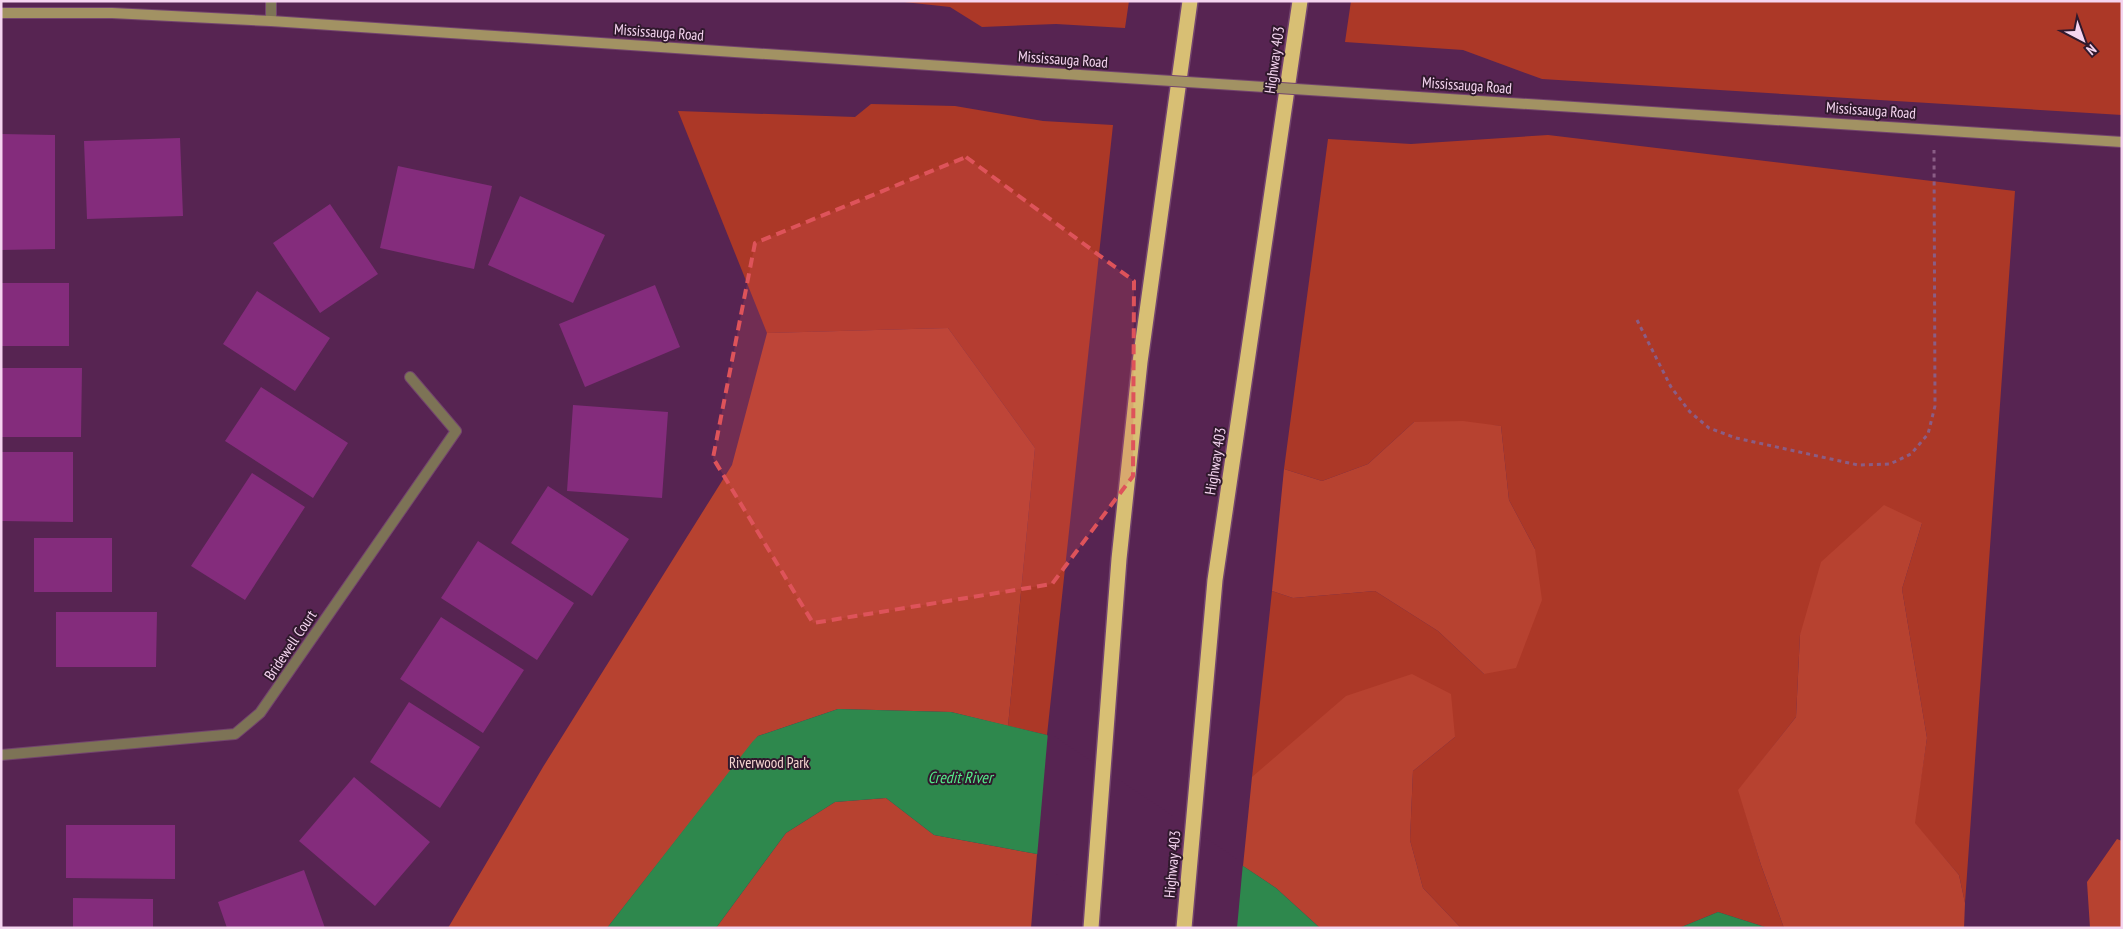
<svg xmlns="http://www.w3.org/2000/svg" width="2123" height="929" font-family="'PT Sans Narrow',sans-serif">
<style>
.green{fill:#ac3827}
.forest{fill:#b74230}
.water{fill:#2e884d}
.pier{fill:#572452}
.building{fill:#842c7c}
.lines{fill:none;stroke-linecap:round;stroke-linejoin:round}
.minor-casing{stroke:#73446e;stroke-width:12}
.secondary-casing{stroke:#73446e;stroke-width:12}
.motorway-casing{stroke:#73446e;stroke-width:18}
.path{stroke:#8a5d85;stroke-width:3;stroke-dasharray:4 4;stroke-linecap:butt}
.minor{stroke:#7d7356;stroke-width:10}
.secondary{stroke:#a29263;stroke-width:10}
.motorway{stroke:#d8bf74;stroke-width:15}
.secondary-bridge-casing{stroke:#73446e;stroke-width:12;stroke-linecap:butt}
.secondary-bridge{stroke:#a29263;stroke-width:10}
.marked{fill:#de535a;fill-opacity:0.2;stroke:#de535a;stroke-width:4;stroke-dasharray:10 6;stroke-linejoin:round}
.labels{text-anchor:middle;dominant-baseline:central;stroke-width:4;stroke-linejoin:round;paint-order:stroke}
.street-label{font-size:15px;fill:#f5d5f0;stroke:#30192d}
.park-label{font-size:15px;fill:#f6d6d0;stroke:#30192d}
.water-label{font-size:16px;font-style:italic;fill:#55e988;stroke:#30192d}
</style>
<rect width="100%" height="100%" fill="#572452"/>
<path class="green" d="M895,1H1129L1125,28L1056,24L982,27L950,7Z
M1351,1H2122V115L1542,79L1463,50L1345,42Z
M871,104L955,106L1043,121L1113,125L1047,735L1008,726L1035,448L948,328L767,333L678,111L855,117Z
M1548,135L2015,191L1965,903L1959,875L1914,823L1927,738L1902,589L1922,523L1800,635L1796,717L1739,790L1761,865L1784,928H1768L1718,912L1679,928H1461L1423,888L1410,840L1413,771L1455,737L1252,777L1272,591L1293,598L1375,591L1438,631L1484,674L1535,549L1509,500L1501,426L1414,422L1368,464L1322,481L1284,469L1328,139L1411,144Z"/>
<path class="forest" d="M948,328L1035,448L1008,726L951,712L838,709L758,736L607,928H448L543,767L732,465L767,333Z
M1463,421L1501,426L1509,500L1535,549L1542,600L1516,668L1484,674L1438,631L1375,591L1293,598L1272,591L1284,469L1322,481L1368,464L1414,422Z
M1884,505L1922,523L1902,589L1927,738L1915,823L1959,875L1965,903L1964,928H1784L1761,865L1738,790L1796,717L1800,635L1821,562Z
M1412,674L1451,694L1455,737L1413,771L1410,840L1423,888L1461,928H1320L1276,888L1243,866L1252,777L1346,696Z
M886,798L934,835L1037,854L1031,928H716L786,833L835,802Z
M2117,839L2122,841V928H2090L2087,882Z"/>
<path class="water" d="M838,709L951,712L1047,735L1276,888L1320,928H1123L1037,854L934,835L886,798L835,802L786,833L716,928H607L753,741L758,736Z
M1718,912L1768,928H1679Z"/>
<path class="pier" d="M1048,732L1243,863L1237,928H1120L1037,857Z"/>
<path class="building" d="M1,134L55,135V249L1,250Z
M180,138L183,216L87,219L84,141Z
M398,166L492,186L474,269L380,248Z
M520,196L605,235L573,303L488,265Z
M330,204L378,274L320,313L273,243Z
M1,283H69V346H1Z
M655,285L680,347L585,387L559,324Z
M257,291L330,338L295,391L223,344Z
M1,368H82L81,437H1Z
M261,387L348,443L313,498L225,441Z
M573,405L668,412L662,498L567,491Z
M1,452H73V522L1,521Z
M252,473L305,507L245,600L191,566Z
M548,486L629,539L592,596L511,543Z
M34,538H112V592H34Z
M478,541L574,603L537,660L441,598Z
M56,612H157L156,667H56Z
M441,617L524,670L483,733L400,679Z
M409,702L480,747L440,808L370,762Z
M354,777L430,842L375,906L299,841Z
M66,825H175V879L66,878Z
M304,870L325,928H227L218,902Z
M73,898L153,899V928H73Z"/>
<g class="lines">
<g class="minor-casing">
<path id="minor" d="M271,1V21
M1,755L235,734L260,713L456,431L410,377"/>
</g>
<g class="secondary-casing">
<path id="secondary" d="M1,13H112L271,21L1049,73
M1418,97L2122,142"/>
</g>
<g class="motorway-casing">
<path id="motorway" d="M1091,928L1119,559L1140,362L1190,1
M1184,928L1215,580L1300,1"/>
</g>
<path class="path" d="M1637,320L1671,387L1690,412L1709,428L1736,438L1858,465L1890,464L1911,454L1928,434L1935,406L1934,150"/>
<use href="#minor" class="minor"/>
<use href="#secondary" class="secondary"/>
<use href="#motorway" class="motorway"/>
<g class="secondary-bridge-casing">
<path id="secondary-bridge" d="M1049,73L1418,97"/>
</g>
<use href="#secondary-bridge" class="secondary-bridge"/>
</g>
<path class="marked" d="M966,157L1134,281L1133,476L1052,584L813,623L713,458L755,243Z"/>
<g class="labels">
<g class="street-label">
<text transform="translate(659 32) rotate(4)">Mississauga Road</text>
<text transform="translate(1063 59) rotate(4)">Mississauga Road</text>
<text transform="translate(1274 60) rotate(-82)">Highway 403</text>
<text transform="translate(1467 85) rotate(4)">Mississauga Road</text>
<text transform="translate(1871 110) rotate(4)">Mississauga Road</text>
<text transform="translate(1215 461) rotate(-81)">Highway 403</text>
<text transform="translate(290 645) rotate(-56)">Bridewell Court</text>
<text transform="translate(1172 864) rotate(-85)">Highway 403</text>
</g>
<g class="park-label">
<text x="769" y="762">Riverwood Park</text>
</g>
<g class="water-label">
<text x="960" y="777">Credit River</text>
</g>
</g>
<rect width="2123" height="929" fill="none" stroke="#f5d5f0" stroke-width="5"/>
<g transform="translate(2083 40) rotate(139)" stroke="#30192d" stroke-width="4" paint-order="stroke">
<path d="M0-4L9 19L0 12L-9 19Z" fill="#f5d5f0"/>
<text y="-8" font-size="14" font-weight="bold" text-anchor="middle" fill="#f5d5f0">N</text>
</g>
</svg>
